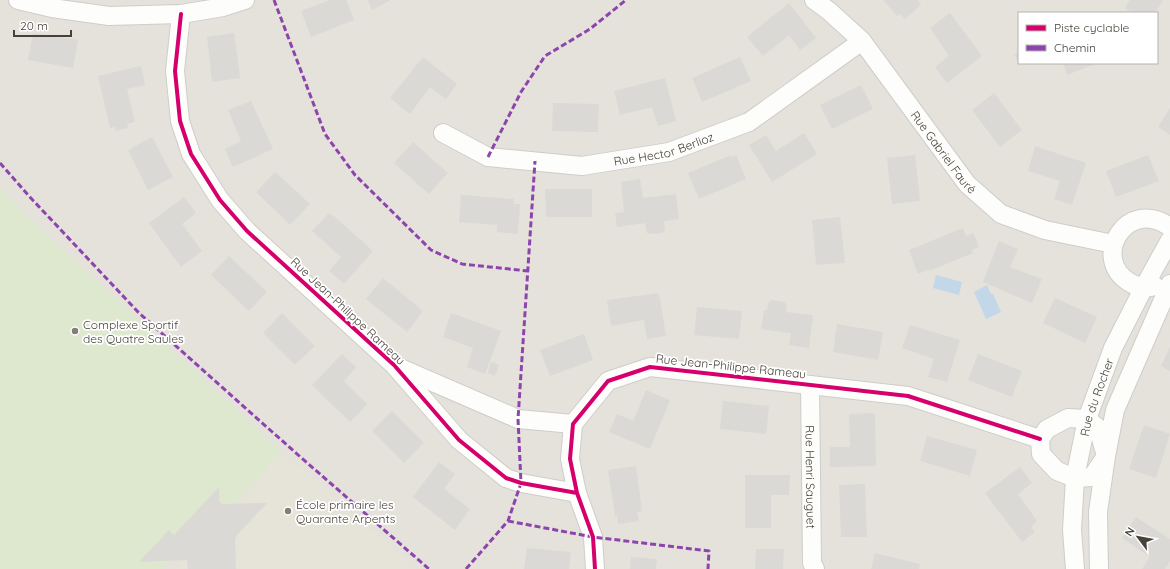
<svg xmlns="http://www.w3.org/2000/svg" width="1170" height="569" font-family="Quicksand,sans-serif">
<style>
.residential{fill:#e4e2db;fill-rule:evenodd}
.education{fill:#e6e3d9}
.green{fill:#dee8cf}
.water{fill:#c2d8e9}
.building{fill:#dad9d5}
.lines{fill:none;stroke-linecap:round;stroke-linejoin:round}
.minor-casing{stroke:#cfcdca;stroke-width:20}
.minor{stroke:#fdfdfc;stroke-width:18}
.quiet{stroke:#8e44ad;stroke-width:3;stroke-dasharray:6 3;stroke-linecap:butt}
.cycleway-casing{stroke:#fff;stroke-width:6}
.cycleway{stroke:#d6006c;stroke-width:4}
.poi-dot{fill:#827e78;stroke:#fff;stroke-width:1.5}
.labels{text-anchor:middle;dominant-baseline:central;stroke-width:3.5;stroke-linejoin:round;paint-order:stroke}
.street-label{font-size:12px;fill:#464139;stroke:#fff}
.poi-label{font-size:12px;fill:#464139;stroke:#fff;text-anchor:start}
</style>
<rect width="100%" height="100%" fill="#f1f0ec"/>
<path class="residential" d="M0,0H1170V569H0ZM1019,13H1157V63H1019Z"/>
<path class="education" d="M282,452L416,569H174Z"/>
<path class="green" d="M0,186L20,210L282,452L233,504H222L219,501V488L174,535L169,530L140,562L171,561L163,569H0Z"/>
<path class="water" d="M936,275L962,282L959,295L933,288Z
M987,285L991,294H993L1001,312L986,319L974,292Z"/>
<path class="building" d="M330,0H346L354,20L311,37L301,11Z
M368,0H391L372,10Z
M883,0H918L921,5L905,19L900,14L897,16Z
M1130,0H1163L1155,13H1132L1125,8Z
M789,3L816,38L800,50L789,35L763,56L747,37Z
M950,13L982,56L947,83L935,67L949,56L930,28Z
M33,33L78,40L73,68L28,60Z
M234,33L240,78L212,82L207,37Z
M1019,52V61L1014,55Z
M423,57L457,84L446,99L430,87L410,114L390,98Z
M740,57L751,81L702,102L692,78Z
M1063,63H1098L1067,75Z
M141,66L145,85L127,89L135,122L127,124L128,128L116,131L115,127L110,128L98,76Z
M665,78L676,121L658,126L652,107L620,115L614,91Z
M861,85L873,109L832,129L820,105Z
M994,93L1022,130L1000,147L972,110Z
M251,101L273,149L233,167L225,149L241,141L228,110Z
M553,103L599,104L598,132L552,131Z
M1170,108V135L1158,127Z
M804,133L817,154L772,182L749,145L766,135L776,151Z
M152,137L173,177L148,190L128,150Z
M413,142L448,173L429,194L394,163Z
M1035,146L1086,163L1072,205L1054,199L1060,181L1028,171Z
M731,155L732,157L736,155L746,179L699,199L688,173Z
M915,155L920,201L892,204L887,158Z
M1148,155L1159,181L1116,197L1106,171Z
M275,172L310,204L290,225L256,192Z
M640,179L643,198L676,194L679,219L664,221L665,229L662,233L654,234L647,233L645,223L617,227L615,213L624,212L621,182Z
M545,189H592V217H546Z
M461,195L514,199V204H520L518,234L497,232V225L459,222Z
M184,197L196,213L182,224L202,251L181,267L149,223Z
M329,213L333,216H334L373,251L344,284L329,271L341,257L312,231Z
M840,217L845,263L816,265L812,220Z
M963,228L966,236L973,233L975,237L979,247L971,250L973,253L929,271V269L918,274L909,250Z
M999,241L1018,249L1010,267L1042,279L1032,303L983,282Z
M229,256L267,292L249,311L211,275Z
M383,278L423,311L407,332L366,299Z
M659,293L666,336L647,339L644,320L611,326L607,300Z
M1055,298L1097,317L1085,343L1043,323Z
M771,300L784,302L787,305L786,312L813,315L809,348L789,345L791,333L761,329L764,310H767L768,303Z
M697,307L742,311L739,339L694,335Z
M282,313L315,346L295,365L263,333Z
M451,313L501,331L485,374L467,367L473,348L443,337Z
M837,324L883,332L878,360L833,352Z
M910,325L960,340L947,382L928,377L934,359L902,348Z
M584,334L593,360L550,376L540,350Z
M1170,347V371L1161,366Z
M342,354L356,367L344,381L367,404L350,422L312,385Z
M978,354L1022,371L1012,397L968,380Z
M491,362L499,365L495,376L488,373Z
M646,390L670,400L650,449L609,432L617,414L633,421Z
M723,401L769,406L766,434L720,429Z
M392,411L424,443L404,463L372,431Z
M875,413L876,466L830,467V447H850L849,414Z
M1144,425L1170,434L1156,478L1129,469Z
M927,436L977,450L970,476L920,461Z
M439,462L455,474L444,489L470,509L455,530L413,497Z
M636,466L642,511L637,512L639,521L618,524L617,515L615,516L608,470Z
M1020,467L1032,483L1018,494L1037,521L1031,527L1035,532L1022,542L985,493Z
M745,475H790L789,495H771V528H745Z
M865,484L867,537H841L839,485Z
M219,487V501L222,504L267,503L237,535L235,540L236,569H188L187,560L139,562L169,530L174,535Z
M1136,517L1170,539V561L1165,569H1142L1150,557L1122,538Z
M527,548L571,552L569,569H524Z
M756,549H784L783,569H755Z
M875,553L920,564L919,569H871Z
M631,557L657,559L656,569H630Z"/>
<g class="lines">
<g class="minor-casing">
<g id="minor">
<path d="M18,0L52,8L109,16L181,14L223,7L245,0"/>
<path id="s1" d="M814,0L829,11L862,41L967,184L1001,214L1045,230L1113,244"/>
<path d="M181,14L175,71L180,121L191,154L220,200L247,231L394,365L459,440L506,478L521,483L577,493"/>
<path id="s2" d="M443,133L488,157L582,166L669,152L749,122L862,41"/>
<path d="M1155,286C1146,289 1137,287 1129,282C1090,258 1127,196 1170,227"/>
<path d="M398,367L518,419L573,424"/>
<path id="s3" d="M810,385L812,563L815,569"/>
<path d="M1068,418L1087,419L1098,428L1106,456L1092,477L1075,478L1057,471L1041,454L1040,439L1047,429Z"/>
<path d="M595,569L593,537L577,493L570,459L573,424L608,381L650,367L908,396L1040,439"/>
<path id="s4" d="M1075,569L1072,530L1075,478L1087,419L1113,348L1144,287L1170,240"/>
<path d="M1099,569L1098,512L1106,456L1115,410L1170,284"/>
</g>
</g>
<use href="#minor" class="minor"/>
<path class="quiet" d="M274,0L325,134L355,175L431,250L462,264L528,271
M488,157L521,92L545,56L590,29L626,0
M0,163L28,195L139,313L297,454L429,569
M508,521L593,537L709,551L708,569
M466,569L508,521L521,483L518,419L535,161"/>
<g class="cycleway-casing">
<path id="cycleway" d="M181,14L175,71L180,121L191,154L220,200L247,231L394,365L459,440L506,478L521,483L577,493
M595,569L593,537L577,493L570,459L573,424L608,381L650,367L908,396L1040,439"/>
</g>
<use href="#cycleway" class="cycleway"/>
</g>
<g class="poi-dot">
<circle cx="75" cy="331" r="4"/>
<circle cx="288" cy="511" r="4"/>
</g>
<g class="labels">
<g class="street-label">
<text stroke="none"><textPath href="#s2" startOffset="229">Rue Hector Berlioz</textPath></text>
<text stroke="none"><textPath href="#s1" startOffset="201">Rue Gabriel Fauré</textPath></text>
<text transform="translate(348 311) rotate(43)">Rue Jean-Philippe Rameau</text>
<text transform="translate(731 366) rotate(6)">Rue Jean-Philippe Rameau</text>
<text stroke="none"><textPath href="#s4" startOffset="175">Rue du Rocher</textPath></text>
<text stroke="none"><textPath href="#s3" startOffset="92">Rue Henri Sauguet</textPath></text>
</g>
<g class="poi-label">
<text x="83" y="324">Complexe Sportif<tspan x="83" dy="14">des Quatre Saules</tspan></text>
<text x="296" y="504">École primaire les<tspan x="296" dy="14">Quarante Arpents</tspan></text>
</g>
</g>
<rect x="1018" y="12" width="140" height="52" fill="#ffffff" stroke="#b5b3b0"/>
<rect x="1026" y="25" width="20" height="6" fill="#d6006c" stroke="#b5b3b0"/>
<text x="1054" y="32" font-size="12" fill="#464139">Piste cyclable</text>
<rect x="1026" y="45" width="20" height="6" fill="#8e44ad" stroke="#b5b3b0"/>
<text x="1054" y="52" font-size="12" fill="#464139">Chemin</text>
<g transform="translate(1138 537) rotate(302)" stroke="#ffffff" stroke-width="3" paint-order="stroke">
<path d="M0-3L7 15L0 10L-7 15Z" fill="#464139"/>
<text y="-6" font-size="11" font-weight="bold" text-anchor="middle" fill="#464139">N</text>
</g>
<path d="M14 30v6h57v-6" fill="none" stroke="#464139" stroke-width="2"/>
<text x="20" y="30" font-size="12" fill="#464139" stroke="#ffffff" stroke-width="3" paint-order="stroke">20 m</text>
</svg>
